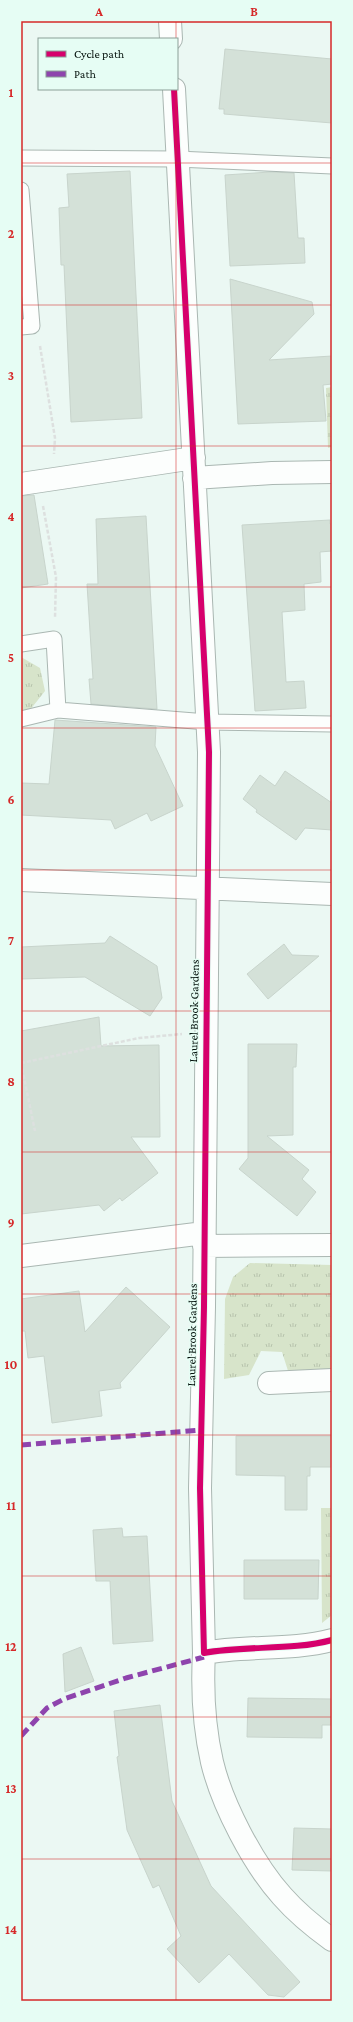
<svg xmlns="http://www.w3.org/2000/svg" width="353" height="2022" font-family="'Crimson Pro',serif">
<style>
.grass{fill:url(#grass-tufts)}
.building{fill:#d4e1d8;stroke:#c8d4cc}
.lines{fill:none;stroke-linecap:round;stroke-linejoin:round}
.lane-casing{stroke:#aab7b2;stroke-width:17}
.street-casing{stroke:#aab7b2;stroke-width:24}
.path{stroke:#dde0df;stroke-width:2.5;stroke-dasharray:4 2;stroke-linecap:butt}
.lane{stroke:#fcfefd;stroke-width:15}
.street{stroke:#fcfefd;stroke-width:22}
.quiet{stroke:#8e44ad;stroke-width:5;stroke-dasharray:10 5;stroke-linecap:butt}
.cycleway-casing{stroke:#e6fdf4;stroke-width:8}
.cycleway{stroke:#d6006c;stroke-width:6}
.grid{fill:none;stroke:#d62828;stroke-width:1;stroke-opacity:0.55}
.labels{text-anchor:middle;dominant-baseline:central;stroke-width:3;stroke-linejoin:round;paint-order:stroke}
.street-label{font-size:12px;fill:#05120d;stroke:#e6fdf4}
.neatline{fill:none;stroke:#d62828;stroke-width:1.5}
.grid-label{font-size:13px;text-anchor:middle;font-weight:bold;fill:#d62828}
</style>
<defs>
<pattern id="grass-tufts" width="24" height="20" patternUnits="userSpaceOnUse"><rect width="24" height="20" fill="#d7e4ca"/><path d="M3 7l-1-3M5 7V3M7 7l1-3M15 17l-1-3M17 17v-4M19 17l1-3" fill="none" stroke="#b7c3ac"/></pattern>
</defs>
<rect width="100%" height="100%" fill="#ebf8f3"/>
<path class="grass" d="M332,387V447L328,448L326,388Z
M21,657L40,668L45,691L30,710L21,712Z
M250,1263L332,1265V1371L289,1374L282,1352L261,1351L249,1375L224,1379L225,1299L233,1277Z
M321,1508H332V1615L322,1623Z"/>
<path class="building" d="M225,49L332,59V123L224,114V109H219Z
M130,171L142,418L71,422L64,265H61L59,208L69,207L67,174Z
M270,172L294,173L298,238H304L305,263L230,266L225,175Z
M230,279L312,302L314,314L269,360L332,356V384L323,385L326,421L238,424Z
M34,495L48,584L21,588V496Z
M146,516L157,709L91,704L89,679H93L87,584H98L96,519Z
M330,520V524H332V551L320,552L321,582L304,584L305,610L282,612L286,682L304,681L306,708L255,711L242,525Z
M55,720L156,727L155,746L183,806L151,821L147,813L115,829L111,820L21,815V783L49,784Z
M285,771L332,803V830L305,828L296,840L256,812L257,810L243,799L260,775L275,786Z
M110,936L157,966L162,998L150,1016L85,977L21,979V947L105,943Z
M284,944L292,955L319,956L268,999L247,974Z
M99,1017L101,1046L159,1045L160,1137H131L158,1173L122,1201L120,1198L104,1211L99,1205L21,1214V1031Z
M248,1044H297L296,1067H293V1135L267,1136L309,1170L302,1179L316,1192L297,1216L239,1169L248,1158Z
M126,1287L170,1327L120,1383L121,1388L99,1391L102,1416L52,1423L44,1356L28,1358L25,1331H21V1299L79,1291L85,1332Z
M236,1436H332V1467H310V1476H307V1510H285V1476L236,1475Z
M122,1528L123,1537L147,1536L153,1641L113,1644L110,1581H96L93,1530Z
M244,1560H319L318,1599H244Z
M81,1647L94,1681L65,1692L63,1654Z
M248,1698L332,1699V1725H322V1738L247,1737Z
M160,1705L172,1801L211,1886L300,1982L284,1997L268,1995L229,1954L199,1983L167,1949L181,1936L159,1885L153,1888L127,1830L117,1757L119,1756L114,1711Z
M294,1828L332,1829V1871L292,1870Z"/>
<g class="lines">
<g class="lane-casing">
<path id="lane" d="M21,158L177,159L332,166
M21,190L32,326L21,327
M21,644L54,639L58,710
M21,719L58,710L207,722L332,724"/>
</g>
<g class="street-casing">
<path id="street" d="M170,21L171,39
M174,89L209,752L204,1307L200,1488L204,1653C246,1645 291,1651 332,1640
M194,478L272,473L332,472
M21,484L194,458
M21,880L332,894
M204,1246L332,1245
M21,1256L204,1233
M269,1383L332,1380
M204,1653C202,1689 204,1727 212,1762C222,1804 253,1864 282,1896C296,1912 314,1927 332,1940"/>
</g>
<path class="path" d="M40,346L55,438L54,454
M43,506L56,577L55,618
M21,1063L139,1038L182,1034
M21,1063L35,1131"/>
<use href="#lane" class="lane"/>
<use href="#street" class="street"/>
<path class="quiet" d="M21,1445L201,1430
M21,1736L47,1708L64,1699L126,1678L204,1657"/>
<g class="cycleway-casing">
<path id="cycleway" d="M174,89L209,752L204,1307L200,1488L204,1653C246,1645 291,1651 332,1640"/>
</g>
<use href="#cycleway" class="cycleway"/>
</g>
<path class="grid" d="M176,21V39M176,89V2001M21,163H332M21,305H332M21,446H332M21,587H332M21,728H332M21,870H332M21,1011H332M21,1152H332M21,1294H332M21,1435H332M21,1576H332M21,1717H332M21,1859H332"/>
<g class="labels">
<g class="street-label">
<text transform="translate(194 1011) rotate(-89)">Laurel Brook Gardens</text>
<text transform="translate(192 1335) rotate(-89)">Laurel Brook Gardens</text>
</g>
</g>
<rect width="353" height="2022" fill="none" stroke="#e6fdf4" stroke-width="44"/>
<rect x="38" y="38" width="140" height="52" fill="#e6fdf4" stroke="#8c9f98"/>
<rect x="46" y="51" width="20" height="6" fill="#d6006c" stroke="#8c9f98"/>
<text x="74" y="58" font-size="12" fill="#05120d">Cycle path</text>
<rect x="46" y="71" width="20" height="6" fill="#8e44ad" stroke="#8c9f98"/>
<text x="74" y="78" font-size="12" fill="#05120d">Path</text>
<rect x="22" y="22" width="309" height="1978" class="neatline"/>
<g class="grid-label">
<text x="99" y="16">A</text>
<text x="254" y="16">B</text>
<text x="11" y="97">1</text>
<text x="11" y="238">2</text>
<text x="11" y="380">3</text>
<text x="11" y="521">4</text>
<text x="11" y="662">5</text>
<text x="11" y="804">6</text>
<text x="11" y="945">7</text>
<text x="11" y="1086">8</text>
<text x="11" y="1227">9</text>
<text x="11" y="1369">10</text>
<text x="11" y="1510">11</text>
<text x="11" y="1651">12</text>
<text x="11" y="1793">13</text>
<text x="11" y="1934">14</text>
</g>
</svg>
